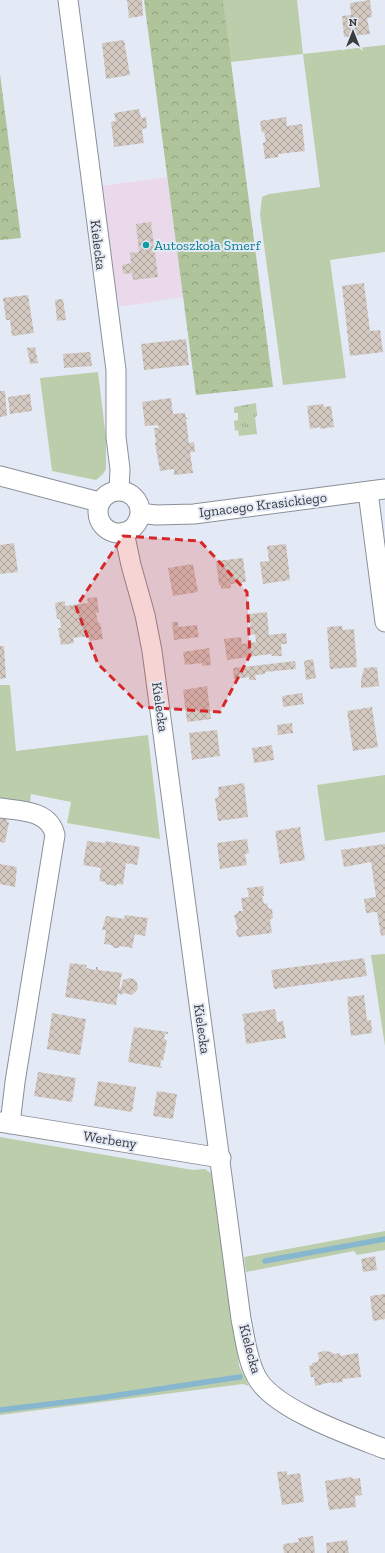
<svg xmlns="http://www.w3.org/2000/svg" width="385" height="1553" font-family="'Zilla Slab',serif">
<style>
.commercial{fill:#ead9eb}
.green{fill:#bbcdaa}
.forest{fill:url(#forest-crowns)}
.park{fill:url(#park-tufts)}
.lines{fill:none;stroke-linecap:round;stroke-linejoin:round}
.stream{stroke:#86b7cf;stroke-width:5.5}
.building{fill:url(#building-cross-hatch)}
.minor-casing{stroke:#8a9099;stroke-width:21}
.minor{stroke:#fff;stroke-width:19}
.marked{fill:#d62828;fill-opacity:0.2;stroke:#d62828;stroke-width:3;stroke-dasharray:8 5;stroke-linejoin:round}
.culture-dot{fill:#0f9aa8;stroke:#e4eaf5;stroke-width:1.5}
.labels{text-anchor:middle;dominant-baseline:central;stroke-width:4;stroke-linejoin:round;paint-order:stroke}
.street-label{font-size:14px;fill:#3a3c40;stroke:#e4eaf5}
.culture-label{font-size:14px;fill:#0d838f;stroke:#e4eaf5;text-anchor:start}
</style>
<defs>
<pattern id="forest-crowns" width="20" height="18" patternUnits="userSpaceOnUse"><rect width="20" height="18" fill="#afc49a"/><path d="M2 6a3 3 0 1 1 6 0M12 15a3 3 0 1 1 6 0" fill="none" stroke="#8fa07f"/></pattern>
<pattern id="park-tufts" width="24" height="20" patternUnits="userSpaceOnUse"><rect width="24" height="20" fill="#bbcdaa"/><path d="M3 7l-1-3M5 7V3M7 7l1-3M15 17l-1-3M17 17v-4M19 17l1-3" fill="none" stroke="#99a88c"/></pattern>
<pattern id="building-cross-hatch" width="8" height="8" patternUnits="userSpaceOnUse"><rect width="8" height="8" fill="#d3c9c1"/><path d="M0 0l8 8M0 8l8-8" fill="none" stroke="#aca49e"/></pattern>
</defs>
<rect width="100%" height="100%" fill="#e4eaf5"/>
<path class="commercial" d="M167,177L183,297L119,307L118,296H115L101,186Z"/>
<path class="green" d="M223,0H297L303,54L385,45V252L330,260L346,378L283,385L260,215L262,197L269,194L320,187L303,54L230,62Z
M98,372L106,438V469L103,474L96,480L52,471L40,378Z
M0,685H10L16,751L148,735L160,839L67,823L71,802L31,794L30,805L0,800Z
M385,775V832L325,841L317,785Z
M385,954V1046L371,955Z
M0,1137L193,1170L205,1169L211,1173L225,1253L239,1366L249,1386L243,1384L0,1415Z
M385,1231V1250L357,1255L354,1251L246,1272L244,1257Z"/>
<path class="forest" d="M144,0H223L273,387L196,395Z
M0,74L21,238L0,240Z"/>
<path class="park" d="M256,403L257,416L255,417L257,434L239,436L238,430L235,431L234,421L238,420V413H234V407Z"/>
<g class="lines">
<path class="stream" d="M265,1261L385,1239
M0,1410L99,1398L240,1377"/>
</g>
<path class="building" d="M127,0H142L143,16L129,18Z
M370,0L372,17L367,18L370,34L344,37L342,16L351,15L350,3Z
M124,40L130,75L106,79L102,43Z
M139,109L141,118L146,117L147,128L142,129L144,143L114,147L111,122L116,121L114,113Z
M286,117L287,126L302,124L305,151L278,154L279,157L265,159L263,143L266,142L264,132L262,133L260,121Z
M151,222L158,277L133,280L132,273L123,274L122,265L131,263L130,253L139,252L136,224Z
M364,283L370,331L380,330L383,352L350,356L342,286Z
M28,295L34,333L12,336L10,320H6L3,298Z
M63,299L66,320L57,321L55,300Z
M186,339L189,365L144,370L141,344Z
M35,347L38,363L30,364L27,348Z
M90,352L92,366L64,368L63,354Z
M0,391H5L7,416L0,417Z
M30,394L32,411L10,414L8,397Z
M171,398L173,414L185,413L186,418H190L186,419L189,443L194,442L195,452H190L193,473L174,475V469L160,471L155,443H156L154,428H159L158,425L145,426L142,402Z
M323,404L324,407L331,406L334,427L320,429V427L310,429L307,406Z
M14,543L18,572L0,574V545Z
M286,544L290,580L263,584L260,562L269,561L267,546Z
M243,558L246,582L231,584V588L221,589V585H219L216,561Z
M193,564L198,592L173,596L168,568Z
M97,597L99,613H96L98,623H100L103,639L90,641L89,636L73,638L74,643L61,645L58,628H61L60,619H57L55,603L65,601V606L88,603L87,598Z
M267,612L269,635L286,633L287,644H281L282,656H272L271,654L227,660L224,639L241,637L242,644L256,642L255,634L251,635L249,614Z
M172,622H178V627L197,625L199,637L174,640Z
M342,626L343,630L354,629L357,667L330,669L327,627Z
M0,646H4L6,678L0,679Z
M209,648L211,665L202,666V663L185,665L183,652Z
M313,659L316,678L306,680L304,661Z
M295,661L296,669L265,672V674L255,675L256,680H249V677L234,679L233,668Z
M377,667L379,686L361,688V681L364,668Z
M207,686L211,719L187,722L183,690Z
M302,693L304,704L283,707L282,696Z
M372,707L378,747L353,751L347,711Z
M292,723L293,733L278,735L277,725Z
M217,730L220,756L192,760L189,733Z
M272,745L274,760L254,763L252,748Z
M244,783L248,817L218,821L215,798L219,797L218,787Z
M0,818L7,819V822H9L5,843L0,842Z
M300,827L305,860L280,864L275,831Z
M247,839L249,853L245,854L247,865L220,869L217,843Z
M87,841L105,843L106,841L140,847L137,865L126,863L123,885L117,884L116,886L105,884L106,882L99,881L101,868L83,865Z
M385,844V935L381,936L377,912L366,913L364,899L376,897L371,862L344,867L341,850Z
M0,864L17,867L15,887L0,884Z
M263,886L264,896H262L264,904L267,903L268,908L272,909L273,918L270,920L272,933L239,937L237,936L236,930L238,929L234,916L239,911H243L241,898L249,897L247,888Z
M125,915L148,918L145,936L135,934L132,948L121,946L118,948H114L112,945L104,944L106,930H102L106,916L124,919Z
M364,958L367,976L274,989L271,970Z
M70,963L87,965L86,968L96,970V967H98V970L122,973L119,989L121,988L123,980L129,978L134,979L137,982L138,989L132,995L124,993L121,995L118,993L116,1005L65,997Z
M364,995L367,1020H371L372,1033L351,1036L347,997Z
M275,1009L277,1022L283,1021L286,1038L246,1044L244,1026H245L242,1014Z
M52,1013L86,1019L80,1055L47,1049Z
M134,1027L168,1032V1034H165L164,1039L167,1040L163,1061L161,1060L160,1066H162V1068L128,1062Z
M38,1072L76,1078L72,1102L34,1096Z
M98,1081L136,1087L132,1112L94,1106Z
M157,1091L177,1094L173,1119L153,1116Z
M375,1256L377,1270L363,1272L361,1259Z
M385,1294V1319L373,1321L370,1296Z
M323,1351L332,1352L333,1354L340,1353V1356L358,1353L361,1377L343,1379V1382L332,1383V1382L315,1386L314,1377H311L309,1366L312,1365V1363L317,1362L319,1359L318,1353Z
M287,1471V1475L300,1473L304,1502L282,1505L277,1472Z
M352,1477L353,1479L360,1478L362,1495L355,1496L356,1507L329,1510L325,1481Z
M313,1536L315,1553H284L283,1544L299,1542L298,1538Z
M347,1540L349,1553H327L326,1543Z"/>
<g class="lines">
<g class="minor-casing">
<path id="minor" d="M68,0L116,370V437L120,469L119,490
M0,476L99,502
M98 512a21 21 0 1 1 42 0a21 21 0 1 1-42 0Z
M368,492L385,622
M140,513L156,515L194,514L385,489
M124,532L131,565L145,615L152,651L241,1319C245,1338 247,1359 256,1376C272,1409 352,1436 385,1449
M0,808C21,811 49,810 55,835L15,1082L10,1124
M0,1122L221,1158"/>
</g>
<use href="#minor" class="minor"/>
</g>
<path class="marked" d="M123,536L200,541L247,592L250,655L220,712L142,707L98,664L76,607Z"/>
<circle class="culture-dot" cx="146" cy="245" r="4"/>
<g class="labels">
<g class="street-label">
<text transform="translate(98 245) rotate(83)">Kielecka</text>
<text transform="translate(263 505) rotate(-7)">Ignacego Krasickiego</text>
<text transform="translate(160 707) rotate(82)">Kielecka</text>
<text transform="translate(202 1029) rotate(82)">Kielecka</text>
<text transform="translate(110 1140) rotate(9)">Werbeny</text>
<text transform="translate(250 1349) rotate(75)">Kielecka</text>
</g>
<g class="culture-label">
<text x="154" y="245">Autoszkoła Smerf</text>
</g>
</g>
<g transform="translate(353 32)" stroke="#e4eaf5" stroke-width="3" paint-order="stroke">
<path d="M0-3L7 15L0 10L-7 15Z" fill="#3a3c40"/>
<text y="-6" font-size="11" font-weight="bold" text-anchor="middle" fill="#3a3c40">N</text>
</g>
</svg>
